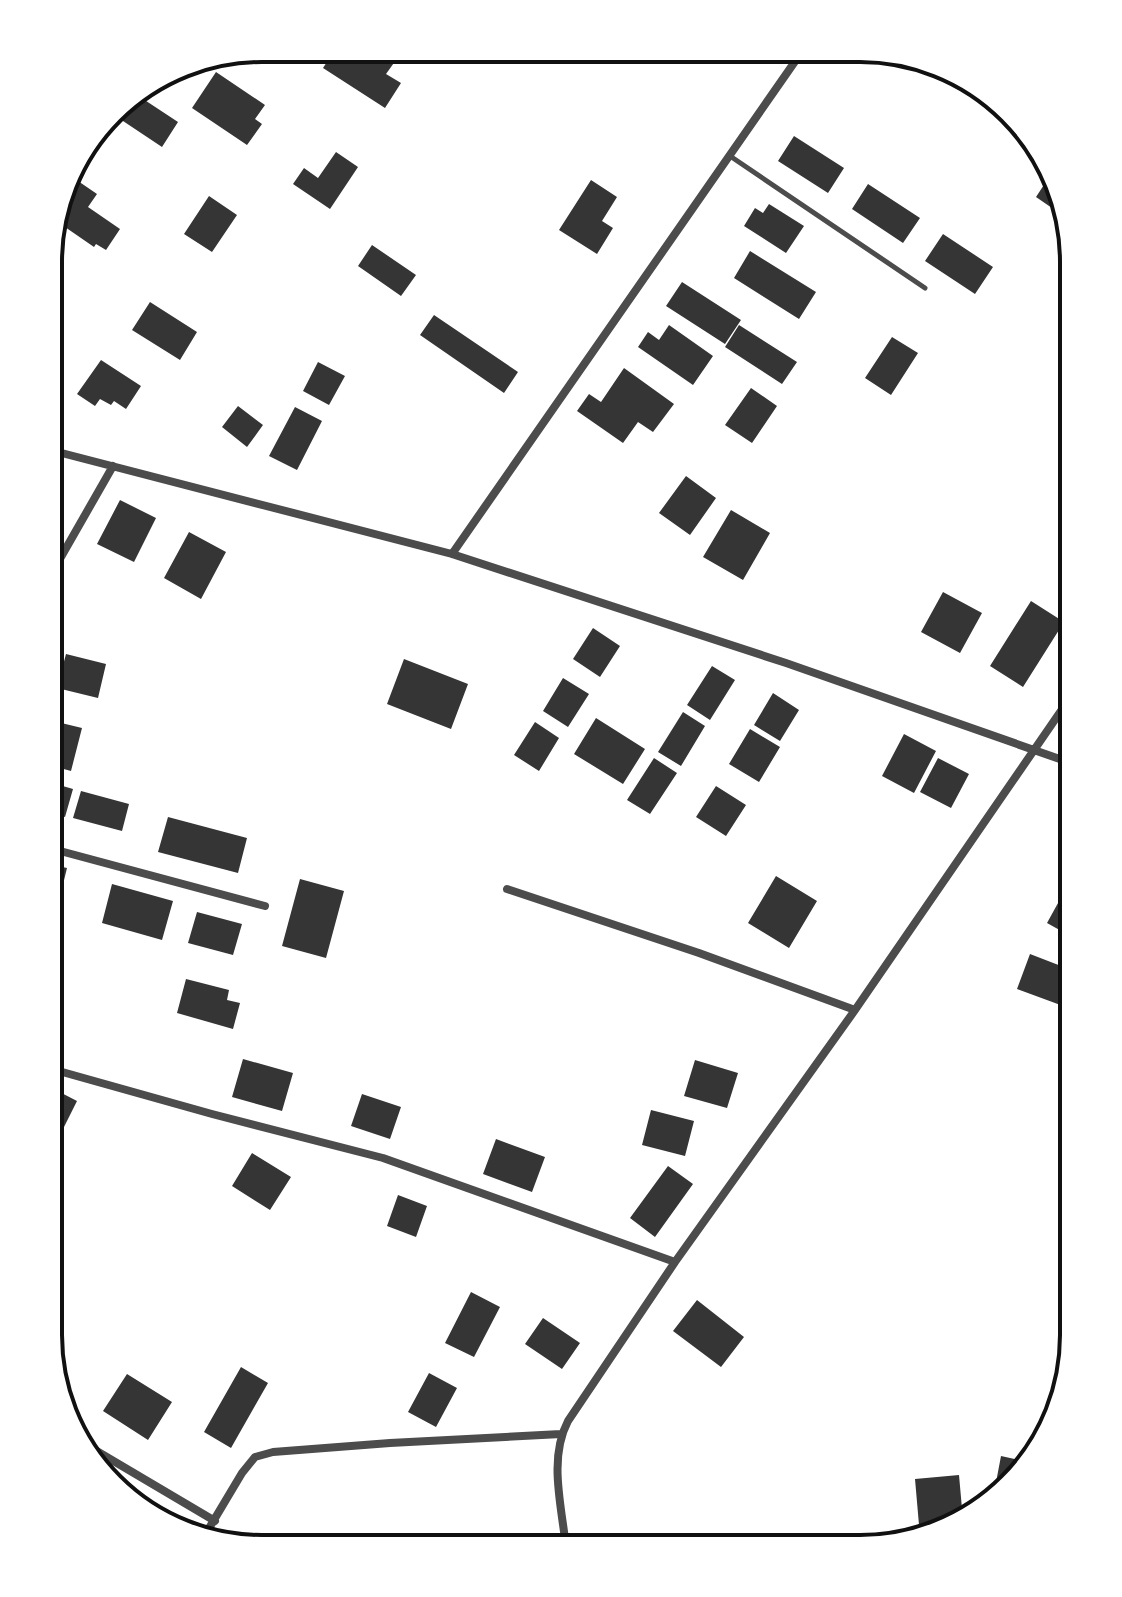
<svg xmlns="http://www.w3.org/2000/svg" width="1122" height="1597" font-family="'PT Serif',serif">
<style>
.building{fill:#353535}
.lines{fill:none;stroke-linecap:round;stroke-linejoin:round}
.service{stroke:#4c4c4c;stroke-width:5}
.minor{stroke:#4c4c4c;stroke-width:8}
.rim{fill:none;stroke:#111;stroke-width:4}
</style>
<rect width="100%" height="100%" fill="#fff"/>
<path class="building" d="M336,48H347L356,54L359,48H378L396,60L386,74L401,83L385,108L323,68Z
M216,72L265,105L255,119L262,124L247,145L192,108Z
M134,93L178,122L162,147L111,113L121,101Z
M794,136L844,168L828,193L778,161Z
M336,152L358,167L330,209L293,184L304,168L318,178Z
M1053,171L1059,197L1052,208L1036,197Z
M591,180L617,197L602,221L613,228L597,254L559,230Z
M78,181L97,194L88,207L120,229L106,250L96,244L94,247L65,227L67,223L56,216L65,188L70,192Z
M868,184L920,218L903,243L852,209Z
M209,196L237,215L212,252L184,234Z
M769,204L804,226L786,253L744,226L755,208L763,213Z
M943,234L993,267L975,294L925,261Z
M372,245L416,275L401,296L358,266Z
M750,251L816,292L799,319L734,278Z
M682,282L741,320L725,344L666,306Z
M150,302L197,332L180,360L132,330Z
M434,315L518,372L504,393L420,335Z
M669,325L713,356L693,385L638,347L648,332L659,340Z
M739,325L797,362L782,384L725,347Z
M892,337L918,353L891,395L865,378Z
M101,360L141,386L126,409L114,401L111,405L100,399L95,406L77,394Z
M318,362L345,376L329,405L303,391Z
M624,368L674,404L653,432L638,422L623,443L577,411L589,394L601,402Z
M751,388L777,406L752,443L725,425Z
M238,406L263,425L247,447L222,427Z
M295,407L322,421L297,470L269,456Z
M686,476L716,498L690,535L659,513Z
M120,500L156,518L134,562L97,544Z
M731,510L770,533L743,580L703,557Z
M189,532L226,552L201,599L164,578Z
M943,592L982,613L960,653L921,632Z
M1031,601L1064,622L1023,687L990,666Z
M593,628L620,646L600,677L573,659Z
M66,654L106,664L98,698L57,688Z
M404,659L468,684L451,729L387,704Z
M712,666L735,680L710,720L687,705Z
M563,678L589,694L568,727L543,711Z
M773,693L799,710L780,741L754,725Z
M683,712L705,726L681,766L658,752Z
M596,718L645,749L623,784L574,754Z
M49,720L82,728L71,771L49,765Z
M535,722L559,738L539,771L514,755Z
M750,729L780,747L759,782L729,764Z
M904,734L936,751L914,793L882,776Z
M654,758L677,773L650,814L627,800Z
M938,758L969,774L951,808L920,792Z
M49,782L73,789L65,817L49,812Z
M716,786L746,805L726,836L696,817Z
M81,791L129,804L122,831L73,818Z
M168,817L247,838L238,873L158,852Z
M49,864L67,868L57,909L49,907Z
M1074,874V938L1047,923Z
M776,876L817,901L789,948L748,923Z
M300,879L344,891L326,958L282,946Z
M112,884L173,901L162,940L102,923Z
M197,912L242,924L233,955L188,943Z
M1030,954L1074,971V1010L1017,989Z
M186,979L229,990L227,1000L240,1003L233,1029L177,1013Z
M243,1059L293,1073L282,1111L232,1097Z
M695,1060L738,1073L727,1108L684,1096Z
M48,1086L77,1101L56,1143L48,1139Z
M362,1094L401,1107L390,1139L351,1126Z
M651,1110L694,1121L685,1156L642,1145Z
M496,1139L545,1157L532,1192L483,1174Z
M252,1153L291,1177L270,1210L232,1186Z
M668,1166L693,1184L655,1237L630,1218Z
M398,1195L427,1206L416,1237L387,1226Z
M471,1292L500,1307L474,1357L445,1343Z
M697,1300L744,1337L721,1367L673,1331Z
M543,1318L580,1343L562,1369L525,1344Z
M241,1367L268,1383L231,1448L204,1432Z
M429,1373L457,1388L436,1427L408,1412Z
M127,1374L172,1402L148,1440L103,1411Z
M1001,1456L1029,1462L994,1493Z
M959,1475L963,1520L919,1525L915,1479Z"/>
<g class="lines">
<path class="service" d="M730,156L925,288"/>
<path class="minor" d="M50,450L452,554L786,663L1074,764
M452,554L803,50
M49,578L113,466
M49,848L265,906
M507,889L699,953L855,1010
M48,1068L212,1114L383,1158L675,1262
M78,1440L215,1521
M205,1535L242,1473L255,1457L273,1452L390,1443L561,1434
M566,1548C562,1507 548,1459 568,1421L675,1262L855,1010L1074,692"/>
</g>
<path d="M0 0H1122V1597H0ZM262 62H860A200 200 0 0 1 1060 262V1335A200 200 0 0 1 860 1535H262A200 200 0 0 1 62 1335V262A200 200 0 0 1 262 62Z" fill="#fff" fill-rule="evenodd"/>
<path class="rim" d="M262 62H860A200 200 0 0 1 1060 262V1335A200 200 0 0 1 860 1535H262A200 200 0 0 1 62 1335V262A200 200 0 0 1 262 62Z"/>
</svg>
